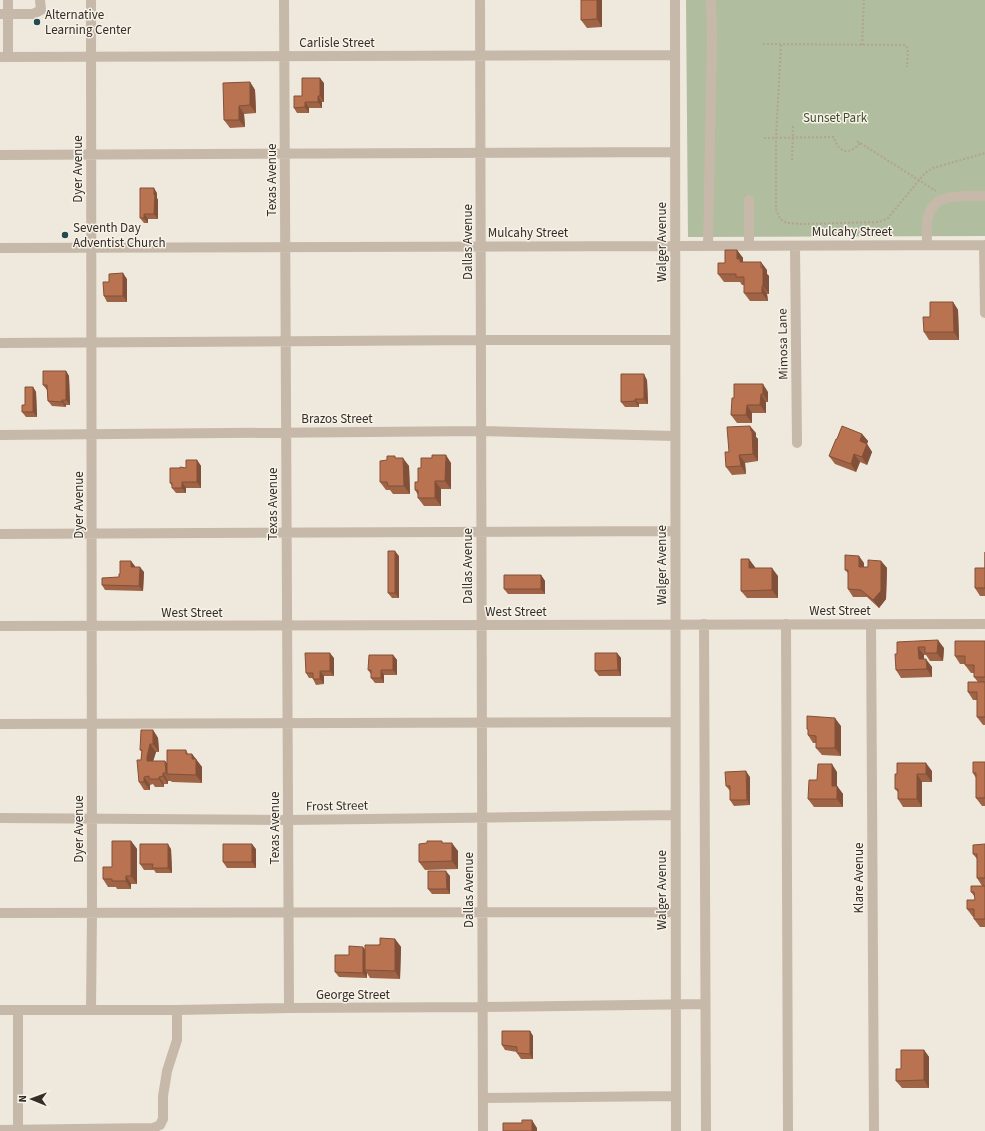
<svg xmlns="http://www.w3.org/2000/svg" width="985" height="1131" font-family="'Source Sans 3',sans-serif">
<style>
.green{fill:#b0bd9e}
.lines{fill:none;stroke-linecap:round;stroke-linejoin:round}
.path{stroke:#b2a394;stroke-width:2;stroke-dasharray:2 2;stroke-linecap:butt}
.minor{stroke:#c6b9a9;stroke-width:10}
.wall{fill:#9f6345}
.shaded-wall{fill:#825038}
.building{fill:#b97350;stroke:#825038}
.poi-dot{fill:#224a51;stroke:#f7f2e8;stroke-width:1.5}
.labels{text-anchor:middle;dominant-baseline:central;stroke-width:3;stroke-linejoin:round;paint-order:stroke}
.poi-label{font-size:13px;fill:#342d28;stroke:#f7f2e8;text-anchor:start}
.street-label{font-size:13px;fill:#342d28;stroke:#f7f2e8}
.park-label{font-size:13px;fill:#41502f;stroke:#f7f2e8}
</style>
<rect width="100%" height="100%" fill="#efe8dc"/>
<path class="green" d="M686,0H985V236L688,237Z"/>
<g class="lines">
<path class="path" d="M763,44L905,45L908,49L907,67
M781,45L776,137V209L780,219L787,223L802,224L879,222L888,218L925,173L933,168L985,153
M862,45L864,0
M764,138L834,137C838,154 850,155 860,143
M857,141L936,191
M792,160L793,124"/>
<path class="minor" d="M8,0V57
M91,0L92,913L91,1010
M284,0L289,1008
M480,0L483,1131
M675,0L676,1131
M0,14H33L41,10L40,0
M0,57L675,55
M0,155L675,152
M749,200V246
M927,245C927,237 926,225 928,217C934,191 964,197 985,196
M984,245L985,313
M708,246L712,36L711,0
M795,246L797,443
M0,248L985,245
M0,343L481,340H675
M0,435L481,431L675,436
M0,534L675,531
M704,624L706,1131
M786,624L788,1131
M871,624L874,1131
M0,626L985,624
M0,724L675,722
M0,818L288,820L675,815
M0,913L675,912
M0,1010H177L289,1008L483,1007L705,1004
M18,1010V1130
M483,1098L676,1096
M0,1130L153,1128L160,1125L163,1119V1096L165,1084L167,1071L177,1040V1010"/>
</g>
<path class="wall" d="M602,0V27L587,28L581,20Z
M250,82L255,90L256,113L244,114L245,127L230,128L224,120Z
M324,83V102H322V108H309V113H297L294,108L302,96Z
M157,193V198L158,200V219H148V223H144L140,218Z
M737,250L743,258V262L767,270V274L769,276V294H767L768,301H750L744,293V285H742L740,282H724L718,274L725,263Z
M127,279V302H107L104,296L109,282Z
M953,302L958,310L959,340H929L924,332L930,317Z
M66,371L69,376L70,405H66V407L52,406L48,401L47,390L43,385Z
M647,380L648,404H639V407H625L621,402Z
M33,387L36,392L37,417H26L22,412Z
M768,392V402H766V413H752V423H737L731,415L734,398Z
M756,433V437L758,439V461L745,463L746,474L732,475L726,467L729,452Z
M862,434L868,441L867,444L872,452L867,465L860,462L856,472L835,464L829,456L837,439Z
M397,458L409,466L410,494H393L390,490H386L380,482L387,460Z
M432,458L451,463V489H441V506H424L418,498V495L415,490L418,482L421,468Z
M197,460L201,466V488H186V493H176L172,488V486L170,483L186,468Z
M985,552V596H980L975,588L985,568Z
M399,556V598H392L388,593Z
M881,561L887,568L886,599L879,608L867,597H853L848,589V573L845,570L864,563V567H868Z
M135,567L144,572L143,591L105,590L102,585L119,577L120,574Z
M755,567V568L778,576V598H747L741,591Z
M541,575L545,581V594H508L504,589Z
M985,641V725H983L977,717V700H973L968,692L978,682L974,677V673H971L965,665V664H960L955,656Z
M897,642L944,648L943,661H930L926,655H924V659L932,667V677L901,678L896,670L897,654Z
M617,653L621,658V676H599L595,671Z
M393,655L397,660V675H384V683H375L371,678V674L368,670Z
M334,658V676H324V684L316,685L313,679V678H309L306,673Z
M841,726V756L822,755L816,748V743H813L808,735V730L807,729Z
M153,730L158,738L159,752H156L153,761H165L167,763L186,750L188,754H192L202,767V783L172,782L171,781H168V784H164V787H155L153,784L150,785V790H144L139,782L142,752L140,750Z
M985,762V806H982L976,798V778L973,773Z
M932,771V782H922V807H903L898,799V792L895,789V774Z
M837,772V786L843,794V807H814L808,799L817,780Z
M750,777V805L734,806L730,800V791L726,786Z
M131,841L137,849V884H131V889H117L116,887H108L103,879Z
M444,843L458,851V869L425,870L419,862Z
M985,844V927H980L974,919V917H973L967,909L975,900V897L971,892L982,886L977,878V859L973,854Z
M171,849L172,873H156L154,870H144L140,864Z
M256,849V868H227L223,862Z
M450,876V894H432L428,889Z
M395,939L401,947L400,979L370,978L367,973V978L339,977L335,972L349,955Z
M530,1031L533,1036V1059H521L517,1053V1052L505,1050L502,1045Z
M924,1050L929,1057V1088H902L896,1081L901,1069Z"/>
<path class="shaded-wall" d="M597,0H602V27L597,19Z
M320,78L324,83V102L320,96Z
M250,82L255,90L256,113L250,105Z
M318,96L322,102V108L318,102Z
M305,102L309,108V113L305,107Z
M239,106L244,114L245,127L239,120Z
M154,188L157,193V198L158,200V219L154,214Z
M144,214L148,219V223L144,218Z
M737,250L743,258V262L746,267L737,259Z
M761,262L767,270V274L769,276V294L763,286Z
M123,273L127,279V302L123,296Z
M762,286L767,294L768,301L762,293Z
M953,302L958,310L959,340L954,332Z
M66,371L69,376L70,405L66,400Z
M644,374L647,380L648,404L644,399Z
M763,384L768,392V402L763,394Z
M33,387L36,392L37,417L33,412Z
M761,394L766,402V413L760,405Z
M635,399L639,404V407L635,401Z
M62,400L66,405V407L62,402Z
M747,405L752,413V423L746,415Z
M750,426L756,433V437L758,439V461L753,454Z
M862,434L868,441L867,444L872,452L867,465L862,457L860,441Z
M854,454L860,462L856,472L851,464Z
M446,455L451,463V489L445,481Z
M739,455L745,463L746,474L741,466Z
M403,458L409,466L410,494L404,486Z
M197,460L201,466V488L197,482Z
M435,481L441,489V506L435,498Z
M182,482L186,488V493L182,488Z
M395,551L399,556V598L395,593Z
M859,556L864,563V575L859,567Z
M749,559L755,567V576L749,568Z
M131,561L135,566V572L131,567Z
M881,561L887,568L886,599L879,608L873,600Z
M140,567L144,572L143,591L139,586Z
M772,568L778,576V598L772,590Z
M541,575L545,581V594L541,589Z
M938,640L944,648L943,661L937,653Z
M918,647L924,655V667L919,659Z
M330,653L334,658V676L330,671Z
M617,653L621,658V676L618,670Z
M393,655L397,660V675L393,670Z
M926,659L932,667V677L927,669Z
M381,670L384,675V683L381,678Z
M320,671L324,676V684L320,679Z
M835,718L841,726V756L835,748Z
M153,730L158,738L159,752L153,744Z
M150,744L156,752L152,765L147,761V757Z
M192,754L202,767V783L196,775L192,759Z
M165,761L171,769L167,774L171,781L166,773Z
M926,763L932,771V782L926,774Z
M832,764L837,772V786L843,794V807L837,799L832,786Z
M746,771L750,777V805L747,800Z
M163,773L168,781V784L163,776Z
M917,774L922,782V807L917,799Z
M144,777L150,785V790L144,782Z
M159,777L164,784V787L159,779Z
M131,841L137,849V884L131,876Z
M452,843L458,851V869L452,861Z
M168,844L171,849L172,873L168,868Z
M252,844L256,849V868L252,862Z
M446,871L450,876V894L447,889Z
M126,876L131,884V889L126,881Z
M395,939L401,947L400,979L395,971Z
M363,947L367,952L365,970L367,973V978L363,973Z
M530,1031L533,1036V1059L530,1054Z
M924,1050L929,1057V1088L924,1080Z
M532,1120L537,1128V1131H532Z"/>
<path class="building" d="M581,0H597V19L581,20Z
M302,78H320V96H318V102H305V107L294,108V96H302Z
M250,82V105L239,106V120H224L223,83Z
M140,188H154V195L155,194L154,214H144V218H140Z
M725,250H737V259H740V262H761V268H763V286H762V293H744V277H736V274H718V263H725Z
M123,273V296H104L103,282H109V274Z
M930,302H953L954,332H924L923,317H930Z
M43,371H66V400H62V402L48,401L47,385H43Z
M621,374H644V399H635V401L621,402Z
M734,384H763V394H761L760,405H747L746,415H731L732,398H734Z
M25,387H33V412H22V405H25Z
M750,426L751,431H752L753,454L739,455L741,466L726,467L725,452H729L727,427Z
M842,426L862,434L860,441L867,444L862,457L854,454L851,464L829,456L836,439H837Z
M432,455H446L445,481H435V498H418V490H415V482H418V468H421V458H432Z
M387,456H395V458H403L404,486H388L387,482H380V461L387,460Z
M186,460H197V482H182V488H172V483H170V468H180V467L186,468Z
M388,551H395V593H388Z
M985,552V588H975V568H985Z
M845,555L859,556V567H868V560L881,561V591L873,600L861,590L848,589V570H845Z
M741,559H749V568H772V590L741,591Z
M120,561H131V567H140L139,586L102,585V578L119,577V574H120Z
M504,575H541V589H504Z
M938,640L937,653H925V647H918L919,659H926L927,669L896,670L895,654H897V642Z
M955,641H985V677H974V665H965V656H955Z
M305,653H330V671H320V679H313V673H306Z
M595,653H617L618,670L595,671Z
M369,655H393V670H381V678H371V670H368Z
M968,682H985V717H977V692H968Z
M807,716L835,718V748H816V736L808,735V729H807Z
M141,730H153V744H150L147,757V761H165L166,773H163V776L159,777V779H149V776L144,777V782H139L137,760H141L142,750H140Z
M167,750H186V754H192V759H196V775L167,774Z
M973,762H985V798H976V773H973Z
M897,763H926V774H917V799H898V789H895V774H897Z
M818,764H832V786H837V799H808L809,780H817Z
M746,771L747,800H730V786H726L725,772Z
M112,841H131V876H126V881H112V879H103V867H112Z
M427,841H442V843H452V861L419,862V844L427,843Z
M140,844H168V868H152L153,864H140Z
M223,844H252V862H223Z
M985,844V878H977V854H973V845Z
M428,871H446L447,889H428Z
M971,886H985V919H974V909H967V900H975L974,892H971Z
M380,938L395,939V971L365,970V945H380Z
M349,946L363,947V973L335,972V955H349Z
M502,1031H530V1054L517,1053V1047L502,1045Z
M901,1050H924V1080L896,1081V1069H901Z
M522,1120H532V1131H503V1123H522Z"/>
<g class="poi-dot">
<circle cx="37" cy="22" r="4"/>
<circle cx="65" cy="235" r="4"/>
</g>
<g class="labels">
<g class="poi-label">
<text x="45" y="15">Alternative<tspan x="45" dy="15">Learning Center</tspan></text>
<text x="73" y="228">Seventh Day<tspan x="73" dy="15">Adventist Church</tspan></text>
</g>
<g class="street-label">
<text x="337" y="43">Carlisle Street</text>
<text transform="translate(78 169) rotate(-90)">Dyer Avenue</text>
<text transform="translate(272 180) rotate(-90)">Texas Avenue</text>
<text x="852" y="232">Mulcahy Street</text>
<text x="528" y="233">Mulcahy Street</text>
<text transform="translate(468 242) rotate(-90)">Dallas Avenue</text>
<text transform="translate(662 242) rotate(-90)">Walger Avenue</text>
<text transform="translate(783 344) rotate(-91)">Mimosa Lane</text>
<text x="337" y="419">Brazos Street</text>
<text transform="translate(273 504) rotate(-90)">Texas Avenue</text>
<text transform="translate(79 505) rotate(-90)">Dyer Avenue</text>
<text transform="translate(662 565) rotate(-90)">Walger Avenue</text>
<text transform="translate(468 566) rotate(-90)">Dallas Avenue</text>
<text x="840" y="611">West Street</text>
<text x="516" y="612">West Street</text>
<text x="192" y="613">West Street</text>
<text transform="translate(337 806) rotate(-1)">Frost Street</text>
<text transform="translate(275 828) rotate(-90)">Texas Avenue</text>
<text transform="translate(79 829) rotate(-90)">Dyer Avenue</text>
<text transform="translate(859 878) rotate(-90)">Klare Avenue</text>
<text transform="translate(469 890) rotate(-90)">Dallas Avenue</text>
<text transform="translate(662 890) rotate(-90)">Walger Avenue</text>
<text x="353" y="995">George Street</text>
</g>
<g class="park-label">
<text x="835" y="118">Sunset Park</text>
</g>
</g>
<g transform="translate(32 1099) rotate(271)" stroke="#f7f2e8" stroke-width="3" paint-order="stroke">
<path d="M0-3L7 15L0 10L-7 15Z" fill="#342d28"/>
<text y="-6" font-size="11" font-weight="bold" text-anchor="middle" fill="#342d28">N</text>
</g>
</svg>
